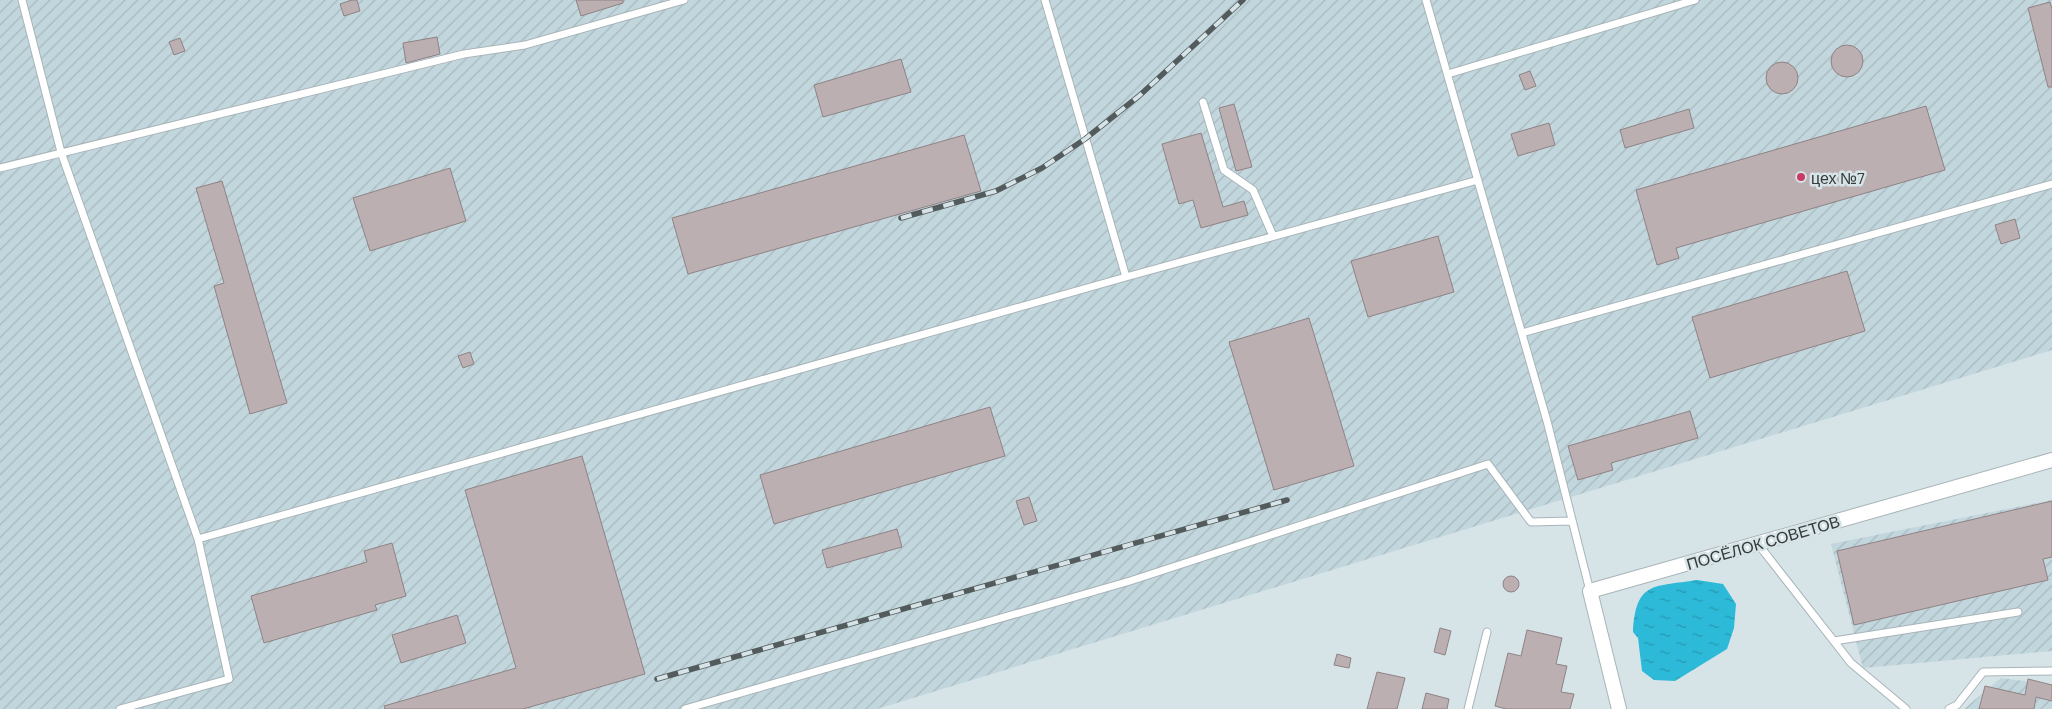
<svg xmlns="http://www.w3.org/2000/svg" width="2052" height="709" font-family="Barlow,sans-serif">
<style>
.industrial{fill:url(#industrial-furrows)}
.water{fill:url(#water-ripples)}
.building{fill:#bcafb1;stroke:#8e8284}
.lines{fill:none;stroke-linecap:round;stroke-linejoin:round}
.service-casing{stroke:#a8b4b8;stroke-width:9}
.minor-casing{stroke:#a8b4b8;stroke-width:16}
.service{stroke:#fff;stroke-width:7}
.minor{stroke:#fff;stroke-width:14}
.rail-casing{stroke:#545b5c;stroke-width:5.5}
.rail{stroke:#d6e3e7;stroke-width:4;stroke-dasharray:11;stroke-linecap:butt}
.poi-dot{fill:#c93b66;stroke:#d6e3e7;stroke-width:2}
.labels{text-anchor:middle;dominant-baseline:central;stroke-width:5;stroke-linejoin:round;paint-order:stroke}
.poi-label{font-size:16px;fill:#353a3b;stroke:#d6e3e7;text-anchor:start}
.street-label{font-size:16px;fill:#353a3b;stroke:#d6e3e7}
</style>
<defs>
<pattern id="industrial-furrows" width="10" height="10" patternUnits="userSpaceOnUse" patternTransform="scale(1.25)"><rect width="10" height="10" fill="#c2d7dd"/><path d="M-1 1l2-2M0 10L10 0M9 11l2-2" fill="none" stroke="#a7b9bf"/></pattern>
<pattern id="water-ripples" width="26" height="14" patternUnits="userSpaceOnUse" patternTransform="scale(1.25)"><rect width="26" height="14" fill="#2cbad8"/><path d="M2 4q2-2 4 0t4 0M15 11q2-2 4 0t4 0" fill="none" stroke="#2698b0"/></pattern>
</defs>
<rect width="100%" height="100%" fill="#d6e3e7"/>
<path class="industrial" d="M0,0H2052V350L877,709H0Z
M2052,500V651L1863,668L1831,544Z
M2001,678L2052,685V709H1964Z"/>
<path class="water" d="M1697,580L1723,584L1736,604L1734,628L1727,649L1675,681L1654,680L1642,671L1638,638L1633,632C1636,581 1653,587 1697,580Z"/>
<path class="building" d="M352,0H357L360,11L344,16L340,4Z
M576,0H623V3L581,16Z
M2050,2L2052,9V87H2048L2028,8Z
M437,37L440,54L406,63L403,43Z
M180,38L185,51L174,55L169,42Z
M1831 61a16 16 0 1 1 32 0a16 16 0 1 1-32 0Z
M901,59L911,92L823,117L814,85Z
M1766 78a16 16 0 1 1 32 0a16 16 0 1 1-32 0Z
M1530,71L1536,86L1525,90L1519,75Z
M1234,104L1252,167L1236,171L1219,108Z
M1926,106L1945,170L1676,248L1679,258L1657,265L1636,190Z
M1689,109L1694,128L1625,148L1620,130Z
M1549,123L1555,145L1518,156L1511,134Z
M1201,133L1223,207L1244,201L1248,215L1201,228L1193,200L1179,204L1162,144Z
M964,135L981,191L688,274L672,218Z
M450,168L466,221L370,251L353,198Z
M222,181L287,403L250,414L214,286L224,283L196,188Z
M2015,219L2020,238L2001,244L1995,225Z
M1438,236L1454,292L1368,317L1351,261Z
M1847,271L1865,331L1710,378L1692,317Z
M1309,318L1354,466L1274,490L1229,342Z
M470,352L474,364L463,368L458,356Z
M990,407L1005,456L774,524L760,475Z
M1690,411L1698,438L1611,463L1613,470L1578,480L1568,446Z
M582,456L645,674L523,709H385L384,706L516,668L465,490Z
M1029,497L1037,521L1024,525L1016,501Z
M2052,501V557L2043,559L2048,580L1854,625L1837,551Z
M897,529L902,547L827,568L822,550Z
M392,543L406,596L375,605L377,610L264,643L251,596L367,562L364,551Z
M1503 584a8 8 0 1 1 16 0a8 8 0 1 1-16 0Z
M457,615L466,643L401,663L392,635Z
M1440,628L1451,631L1445,655L1434,652Z
M1527,630L1562,638L1556,664L1567,666L1561,692L1574,694L1570,709H1506L1495,706L1508,653L1521,656Z
M1337,654L1351,658L1349,668L1334,665Z
M1377,672L1405,678L1397,709H1367Z
M2028,679L2052,685V701L2036,697L2034,709H1979L1985,686L2025,695Z
M1426,693L1449,699L1447,709H1422Z"/>
<g class="lines">
<g class="service-casing">
<path id="service" d="M22,0L61,152L198,539L229,679L120,709
M1045,0L1126,277
M1426,0L1547,421L1590,591
M1448,74L1695,0
M1203,102L1224,170L1253,190L1273,236
M0,168L464,54L525,45L684,0
M1522,333L2052,184
M198,539L1126,277L1478,180
M1758,544L1851,663L1906,709
M1834,641L2018,612
M685,709L1130,581L1488,464L1531,522L1572,521
M1468,709L1487,632
M1949,709L1957,705L1983,672L2052,671"/>
</g>
<g class="minor-casing">
<path id="minor" d="M1619,709L1590,591L2052,460"/>
</g>
<use href="#service" class="service"/>
<use href="#minor" class="minor"/>
<g class="rail-casing">
<path id="rail" d="M901,218L996,191L1042,168L1085,139L1139,96L1243,0
M657,679L1287,500"/>
</g>
<use href="#rail" class="rail"/>
</g>
<circle class="poi-dot" cx="1801" cy="177" r="5"/>
<g class="labels">
<g class="poi-label">
<text x="1811" y="177">цех №7</text>
</g>
<g class="street-label">
<text transform="translate(1763 542) rotate(-16)">ПОСЁЛОК СОВЕТОВ</text>
</g>
</g>
</svg>
